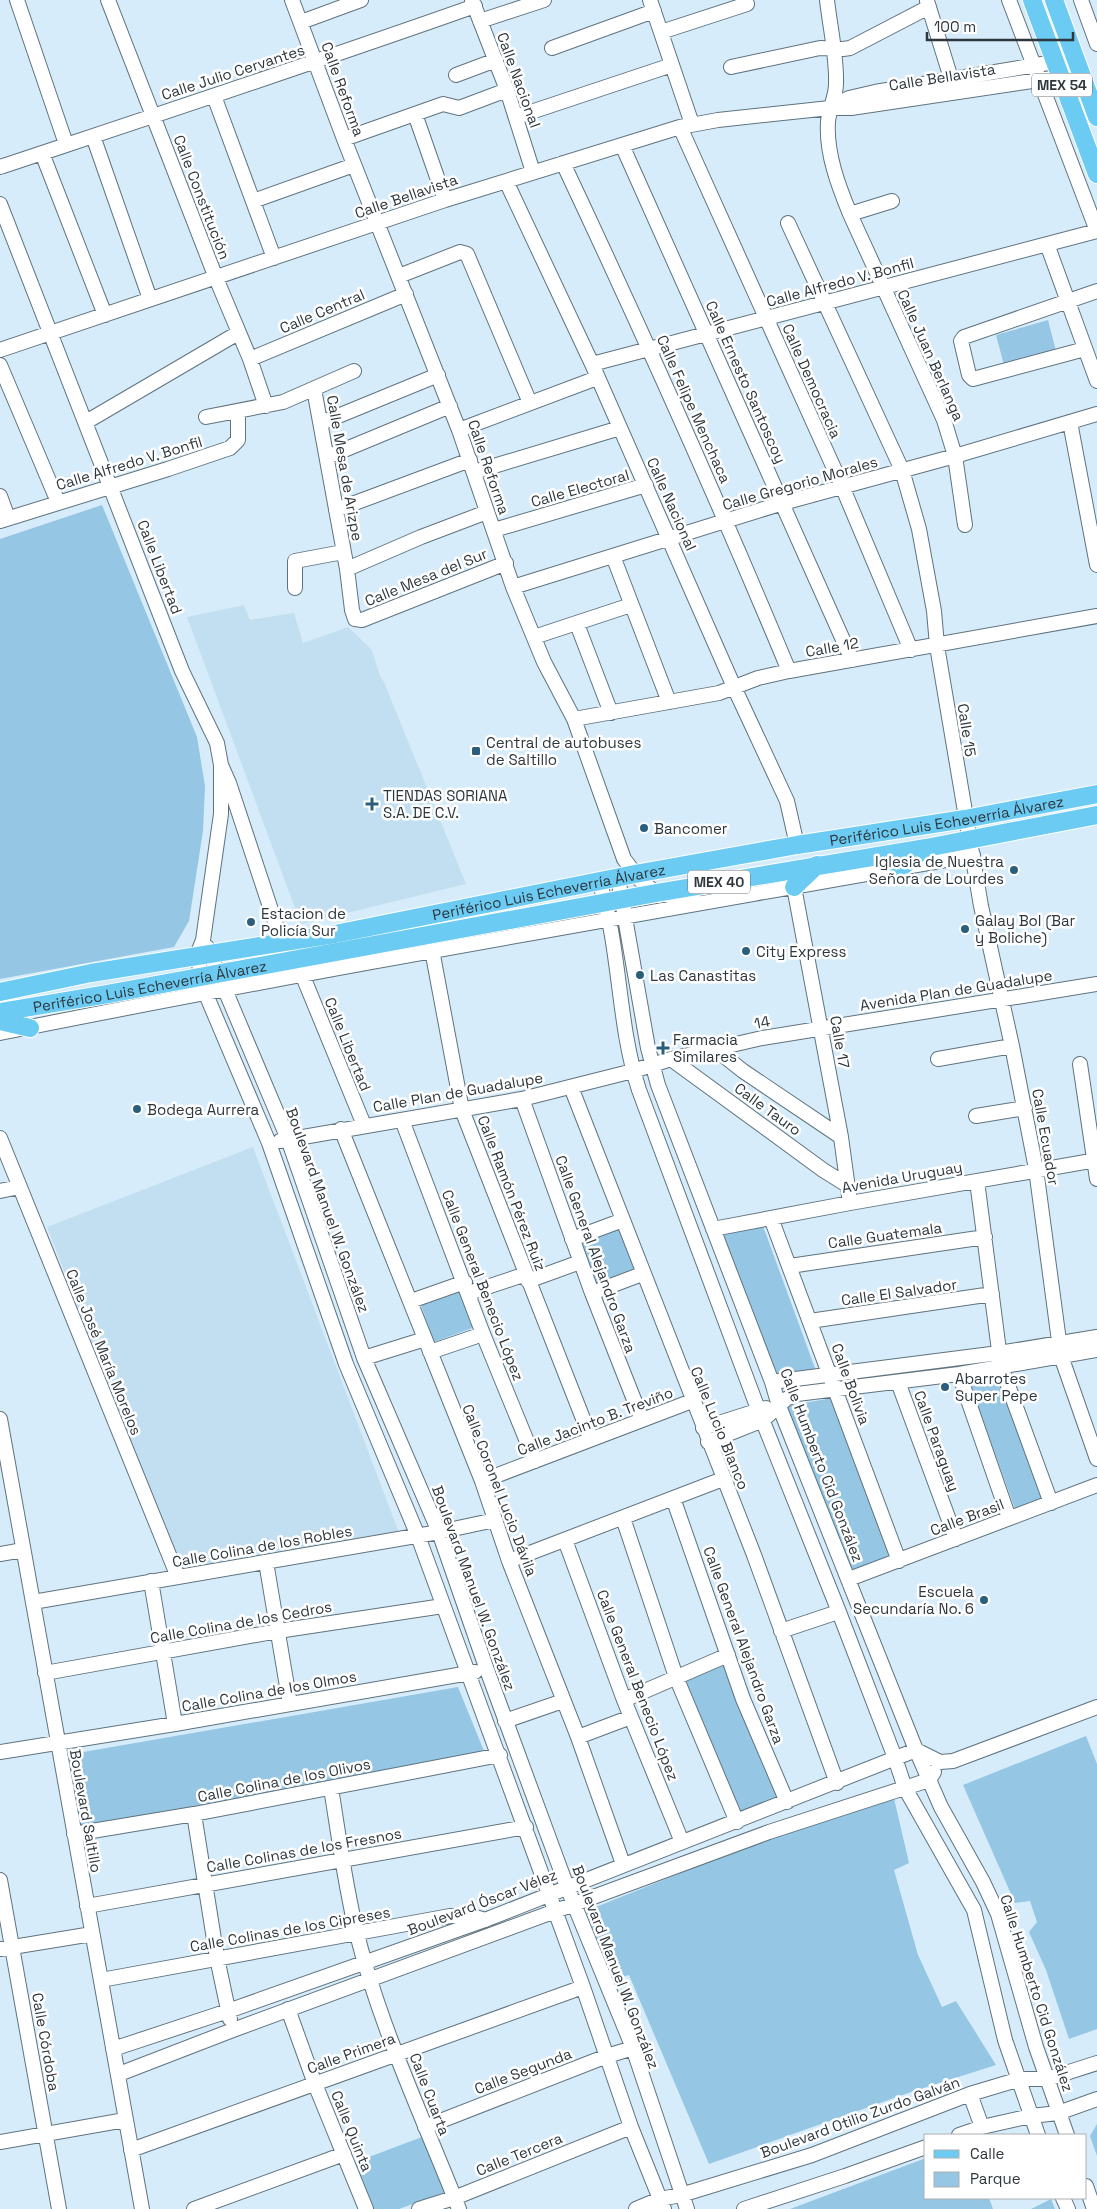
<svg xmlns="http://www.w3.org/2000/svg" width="1097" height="2209" font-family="'Space Grotesk',sans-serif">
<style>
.built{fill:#c2dff1}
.green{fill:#95c6e4}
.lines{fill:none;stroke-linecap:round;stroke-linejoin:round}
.minor-casing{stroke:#5f737f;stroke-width:16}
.major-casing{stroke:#fff;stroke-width:20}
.minor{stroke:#fff;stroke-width:14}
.major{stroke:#6bcbf2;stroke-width:18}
.poi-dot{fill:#2a5e7a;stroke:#fff;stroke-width:2}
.labels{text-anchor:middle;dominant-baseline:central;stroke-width:5;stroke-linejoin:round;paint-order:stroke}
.shield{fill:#fff;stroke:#6d7377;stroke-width:1}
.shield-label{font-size:14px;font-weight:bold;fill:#2e373d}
.street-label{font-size:15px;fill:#2e373d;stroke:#fff}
.poi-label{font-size:15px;fill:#2e373d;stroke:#fff;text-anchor:start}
</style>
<rect width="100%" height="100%" fill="#d6ecfa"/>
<path class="built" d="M244,605L250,620L294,613L303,643L348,627L372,650L380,676L384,682L466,884L301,924L187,617Z
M253,1147L401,1538L181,1572L47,1227Z"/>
<path class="green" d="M1048,320L1056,351L1004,365L996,335Z
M102,505L197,737L205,786L203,831L189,921L174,947L0,979V539Z
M627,1222L645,1270L585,1292L567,1244Z
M763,1226L816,1371L777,1376L721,1235Z
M464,1291L478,1326L434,1342L421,1305Z
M998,1375L1044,1499L1015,1509L968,1379Z
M832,1398L890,1558L850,1573L787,1406Z
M724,1662L777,1798L736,1813L683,1678Z
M458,1687L486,1756L80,1828L66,1755Z
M1086,1736L1097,1764V2029L1069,2039L1046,1970L1029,1932L1037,1922L1030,1901L1015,1903L963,1785Z
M893,1794L909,1863L894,1870L918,1955L942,2007L956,2001L996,2065L911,2092L709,2164L629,1975L612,1980L586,1911L713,1860Z
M1097,2124V2156L1090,2136Z
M422,2137L445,2192L399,2209H370L353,2163Z
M926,2158V2198H989L993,2209H790Z
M1051,2199L1055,2209H1031Z"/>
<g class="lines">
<g class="minor-casing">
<path id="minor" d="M17,0L66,144
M108,0L216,278L250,359L266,406
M292,0L344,139L459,430L513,587L544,662L574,719L624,859L640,880L656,893L699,903
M472,0L507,90L533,172
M650,0L692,124
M827,0C830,27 837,57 836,84C836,97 829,109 828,122C826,153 838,185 850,214L944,420L955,456L965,525
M1009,0L1097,231
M1081,0L1097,44
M927,1L954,88
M480,21L544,0
M301,22L361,0
M661,32L747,4
M552,48L654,11
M731,67L820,48L843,49L850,48L929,7
M456,75L496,60
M214,96L274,258
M832,107L849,98L875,92L1054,62
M415,114L445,200
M516,117L672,65
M680,127L842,486L911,650
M93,136L150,299
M344,139L443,104L459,108L507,90
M622,145L852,660
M42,153L105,315
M563,163C642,331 718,500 789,671
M0,167C159,114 317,62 475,6
M506,181L592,364L734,687L787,801L797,845
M253,201L354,165
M0,204L182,671L217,743L221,765L229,783L282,943
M850,214L892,201
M788,223L902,470L919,529L934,611L937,646L981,906L1012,1046L1036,1169L1061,1356L1097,1459
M1047,244L1097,381
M399,276L460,252L467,254L530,403
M1085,349L973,379L969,375L961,341L964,337L1097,291
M0,350L445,200L680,127L718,120L830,108H851L1059,77
M250,359L406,294
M592,364L1097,231
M0,365L58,502
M314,389L347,569L352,610L355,619L362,620L506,563
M206,417L283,402L354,371
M86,422L238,333
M1070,422L1097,565
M321,423L438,375
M459,430L597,378
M327,457L450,406
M474,472L620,428
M0,496L8,518
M336,510L470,460
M0,521L168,469L230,448L238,440V412
M494,530L646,485
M613,556L669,702
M347,569L421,537L487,512
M513,587L783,503L955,456L1097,414
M295,588V561L343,552
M577,624L611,713
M534,637L631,605
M574,719L719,693L758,678L789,671L1097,616
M221,765V814L203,940L197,955L205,992L269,1143L346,1364L418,1536L583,1987L631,2127L664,2209
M618,878L648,1048L658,1085L772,1382L779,1406L916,1750L941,1807L983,1882L998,1914L1036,2047L1067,2135
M599,881C621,949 617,1022 639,1090L758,1409L839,1612L895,1758L905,1788L974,1910L1005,2040L1038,2135
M794,887L841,1137L850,1203
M207,947L288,1139L364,1358L439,1532L487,1670L567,1887L633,2048L687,2209
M432,950L462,1110L591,1439
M302,974L364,1125
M0,1033C323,968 648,913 973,855
M714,1048L743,1071L841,1137
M671,1059L823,1170L847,1185
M938,1059L1012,1046
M1080,1064L1097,1179
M571,1087L754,1555L837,1783
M522,1099L592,1293L642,1420
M976,1116L1025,1108
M402,1120L483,1334L535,1461
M341,1129L482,1481L509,1561L578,1737L623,1864
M0,1138L178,1577
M280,1141L522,1099L633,1071L671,1059L762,1038L1097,984
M977,1181L1001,1366L1051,1503
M0,1191L20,1187
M771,1218L899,1561
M713,1229L850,1203L1097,1160
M572,1239L623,1220
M790,1266L985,1237
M528,1281L580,1262
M469,1293L526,1274
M592,1293L642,1274
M411,1301L465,1282
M810,1321L992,1294
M430,1352L483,1334
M364,1358L425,1339
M959,1374L1009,1518
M772,1382L999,1353L1097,1337
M898,1382L956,1539
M0,1419L142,2209
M703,1428L766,1408
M708,1442L763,1420L786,1399L797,1394L959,1374L1097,1350
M482,1481L692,1401
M673,1498L743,1699L787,1802
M623,1518L676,1677L737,1822
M565,1540L624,1700L682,1842
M0,1554L23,1550
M509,1561L723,1479
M266,1562L290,1704
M849,1579L1097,1485
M151,1581L175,1724
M33,1602L439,1532L495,1520
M781,1631L832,1614
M45,1673L278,1631L443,1606
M624,1700L728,1655
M505,1721L563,1701
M578,1737L631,1717
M0,1752L175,1724L475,1672
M331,1788C339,1837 345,1886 357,1934C380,2027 424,2120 459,2209
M194,1814L217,1958L230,2019
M74,1834L194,1814L500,1755
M0,1880L59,2209
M87,1906L526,1827
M0,1949L92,1934
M101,1980L450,1916H472L485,1920
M288,2009L315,2084L366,2209
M113,2049L228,2011L485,1920L916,1750L940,1762L953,1761L1097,1707
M119,2074L233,2030L769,1832L929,1780L934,1772
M970,2094L982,2127
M425,2127L607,2056L633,2048
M959,2135L982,2127L1031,2116L1058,2113L1097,2099
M0,2142L125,2120
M131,2150L583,1987
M1086,2186L1094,2209
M1063,2198L1068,2209
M194,2209L344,2154
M419,2209L454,2198L631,2127
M636,2209L660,2199L681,2195L812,2155L970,2094L1020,2079H1047L1097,2063
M744,2209L845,2176L926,2147"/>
</g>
<g class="major-casing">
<g id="major">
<path d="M1032,0L1097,174"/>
<path d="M1054,0L1097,117"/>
<path d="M899,869L924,849"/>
<path d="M794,887L817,865"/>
<path id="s1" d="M0,992L91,973L335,934L635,874L797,845L965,819L1097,794"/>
<path id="s2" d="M0,1012L108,994L656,893L926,848L1097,815"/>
<path d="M0,1021L30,1028"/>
</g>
</g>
<use href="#minor" class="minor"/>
<use href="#major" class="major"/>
</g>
<g class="poi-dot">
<rect x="471" y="746" width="10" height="10" rx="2.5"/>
<path d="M369.5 796.5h5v5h5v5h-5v5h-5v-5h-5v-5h5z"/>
<circle cx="644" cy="828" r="5"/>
<circle cx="1014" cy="870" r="5"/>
<circle cx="251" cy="922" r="5"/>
<circle cx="965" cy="929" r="5"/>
<circle cx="746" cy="951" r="5"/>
<circle cx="640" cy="975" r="5"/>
<path d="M660.5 1040.5h5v5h5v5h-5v5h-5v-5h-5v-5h5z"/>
<circle cx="137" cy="1109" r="5"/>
<circle cx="945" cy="1387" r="5"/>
<circle cx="984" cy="1600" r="5"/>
</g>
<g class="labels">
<g class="shield">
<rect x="1032" y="73.5" width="60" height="23" rx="4"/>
<rect x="688" y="870.5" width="62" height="23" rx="4"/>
</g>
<g class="shield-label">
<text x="1062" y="85">MEX 54</text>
<text x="719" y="882">MEX 40</text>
</g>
<g class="street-label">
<text transform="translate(233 72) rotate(-18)">Calle Julio Cervantes</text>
<text transform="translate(942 77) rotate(-9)">Calle Bellavista</text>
<text transform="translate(519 80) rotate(70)">Calle Nacional</text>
<text transform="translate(343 89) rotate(70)">Calle Reforma</text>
<text transform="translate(406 196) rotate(-19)">Calle Bellavista</text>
<text transform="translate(202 197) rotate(69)">Calle Constitución</text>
<text transform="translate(840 282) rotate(-15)">Calle Alfredo V. Bonfil</text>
<text transform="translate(322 311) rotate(-23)">Calle Central</text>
<text transform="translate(931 355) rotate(66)">Calle Juan Berlanga</text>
<text transform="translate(812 381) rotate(66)">Calle Democracia</text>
<text transform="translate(746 382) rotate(66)">Calle Ernesto Santoscoy</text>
<text transform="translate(694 409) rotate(66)">Calle Felipe Menchaca</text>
<text transform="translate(129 463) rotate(-17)">Calle Alfredo V. Bonfil</text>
<text transform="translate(489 467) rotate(71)">Calle Reforma</text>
<text transform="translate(345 468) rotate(80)">Calle Mesa de Arizpe</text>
<text transform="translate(800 483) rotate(-16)">Calle Gregorio Morales</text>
<text transform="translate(580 488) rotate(-16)">Calle Electoral</text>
<text transform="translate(672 504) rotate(66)">Calle Nacional</text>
<text transform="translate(160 567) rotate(69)">Calle Libertad</text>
<text transform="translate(426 577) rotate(-22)">Calle Mesa del Sur</text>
<text transform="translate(832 647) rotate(-10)">Calle 12</text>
<text transform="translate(967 730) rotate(81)">Calle 15</text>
<text stroke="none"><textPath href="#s1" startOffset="962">Periférico Luis Echeverría Álvarez</textPath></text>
<text stroke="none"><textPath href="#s1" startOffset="558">Periférico Luis Echeverría Álvarez</textPath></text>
<text stroke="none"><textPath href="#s2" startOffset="152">Periférico Luis Echeverría Álvarez</textPath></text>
<text transform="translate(956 990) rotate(-9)">Avenida Plan de Guadalupe</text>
<text transform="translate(762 1022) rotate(-11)">14</text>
<text transform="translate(840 1042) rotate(80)">Calle 17</text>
<text transform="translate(348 1044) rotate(68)">Calle Libertad</text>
<text transform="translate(458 1092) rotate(-10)">Calle Plan de Guadalupe</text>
<text transform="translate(768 1109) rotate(36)">Calle Tauro</text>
<text transform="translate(1046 1137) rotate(80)">Calle Ecuador</text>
<text transform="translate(902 1177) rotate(-10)">Avenida Uruguay</text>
<text transform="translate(512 1193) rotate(69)">Calle Ramón Pérez Ruiz</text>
<text transform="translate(328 1210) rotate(70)">Boulevard Manuel W. González</text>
<text transform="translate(885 1235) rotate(-8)">Calle Guatemala</text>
<text transform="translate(596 1254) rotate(70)">Calle General Alejandro Garza</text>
<text transform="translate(483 1285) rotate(69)">Calle General Benecio López</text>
<text transform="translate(899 1292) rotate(-8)">Calle El Salvador</text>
<text transform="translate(104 1352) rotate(68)">Calle José María Morelos</text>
<text transform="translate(851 1384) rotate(70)">Calle Bolivia</text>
<text transform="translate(595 1421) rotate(-21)">Calle Jacinto B. Treviño</text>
<text transform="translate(720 1428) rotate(68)">Calle Lucio Blanco</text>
<text transform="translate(937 1441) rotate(70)">Calle Paraguay</text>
<text transform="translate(822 1465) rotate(69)">Calle Humberto Cid González</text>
<text transform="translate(500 1490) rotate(69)">Calle Coronel Lucio Dávila</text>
<text transform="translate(967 1517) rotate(-21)">Calle Brasil</text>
<text transform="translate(262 1546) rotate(-10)">Calle Colina de los Robles</text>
<text transform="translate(474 1588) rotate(70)">Boulevard Manuel W. González</text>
<text transform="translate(241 1622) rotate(-10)">Calle Colina de los Cedros</text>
<text transform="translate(744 1645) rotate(70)">Calle General Alejandro Garza</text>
<text transform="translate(638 1685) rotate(69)">Calle General Benecio López</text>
<text transform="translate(269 1691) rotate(-10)">Calle Colina de los Olmos</text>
<text transform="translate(284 1780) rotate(-11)">Calle Colina de los Olivos</text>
<text transform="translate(86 1811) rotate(80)">Boulevard Saltillo</text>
<text transform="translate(304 1850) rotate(-10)">Calle Colinas de los Fresnos</text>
<text transform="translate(482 1902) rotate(-21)">Boulevard Óscar Vélez</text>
<text transform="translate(290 1929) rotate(-10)">Calle Colinas de los Cipreses</text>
<text transform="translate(616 1967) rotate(69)">Boulevard Manuel W. González</text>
<text transform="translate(1037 1993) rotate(72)">Calle Humberto Cid González</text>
<text transform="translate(46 2042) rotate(80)">Calle Córdoba</text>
<text transform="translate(351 2053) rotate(-20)">Calle Primera</text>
<text transform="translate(523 2071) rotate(-21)">Calle Segunda</text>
<text transform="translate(430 2094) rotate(69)">Calle Cuarta</text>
<text transform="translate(860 2117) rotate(-20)">Boulevard Otilio Zurdo Galván</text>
<text transform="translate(352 2131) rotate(68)">Calle Quinta</text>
<text transform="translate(519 2154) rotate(-22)">Calle Tercera</text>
</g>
<g class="poi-label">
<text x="486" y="742">Central de autobuses<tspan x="486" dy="17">de Saltillo</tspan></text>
<text x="383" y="795">TIENDAS SORIANA<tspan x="383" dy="17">S.A. DE C.V.</tspan></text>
<text x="654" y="828">Bancomer</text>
<text x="1004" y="861" text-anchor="end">Iglesia de Nuestra<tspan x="1004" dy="17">Señora de Lourdes</tspan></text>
<text x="261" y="913">Estacion de<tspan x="261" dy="17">Policía Sur</tspan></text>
<text x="975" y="920">Galay Bol (Bar<tspan x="975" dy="17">y Boliche)</tspan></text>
<text x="756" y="951">City Express</text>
<text x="650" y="975">Las Canastitas</text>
<text x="673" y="1039">Farmacia<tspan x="673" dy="17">Similares</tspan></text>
<text x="147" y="1109">Bodega Aurrera</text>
<text x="955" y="1378">Abarrotes<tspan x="955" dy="17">Super Pepe</tspan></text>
<text x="974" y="1591" text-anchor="end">Escuela<tspan x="974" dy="17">Secundaría No. 6</tspan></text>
</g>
</g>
<rect x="924" y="2134" width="162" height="65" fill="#ffffff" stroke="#abafb1"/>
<rect x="934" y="2150" width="25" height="8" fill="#6bcbf2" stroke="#abafb1"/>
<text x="970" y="2159" font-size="15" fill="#2e373d">Calle</text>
<rect x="934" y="2172" width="25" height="15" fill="#95c6e4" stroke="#abafb1"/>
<text x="970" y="2184" font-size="15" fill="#2e373d">Parque</text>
<path d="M927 32v8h146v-8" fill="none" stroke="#2e373d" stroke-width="2.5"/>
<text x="934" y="32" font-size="15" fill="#2e373d" stroke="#ffffff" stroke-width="4" paint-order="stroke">100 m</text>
</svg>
